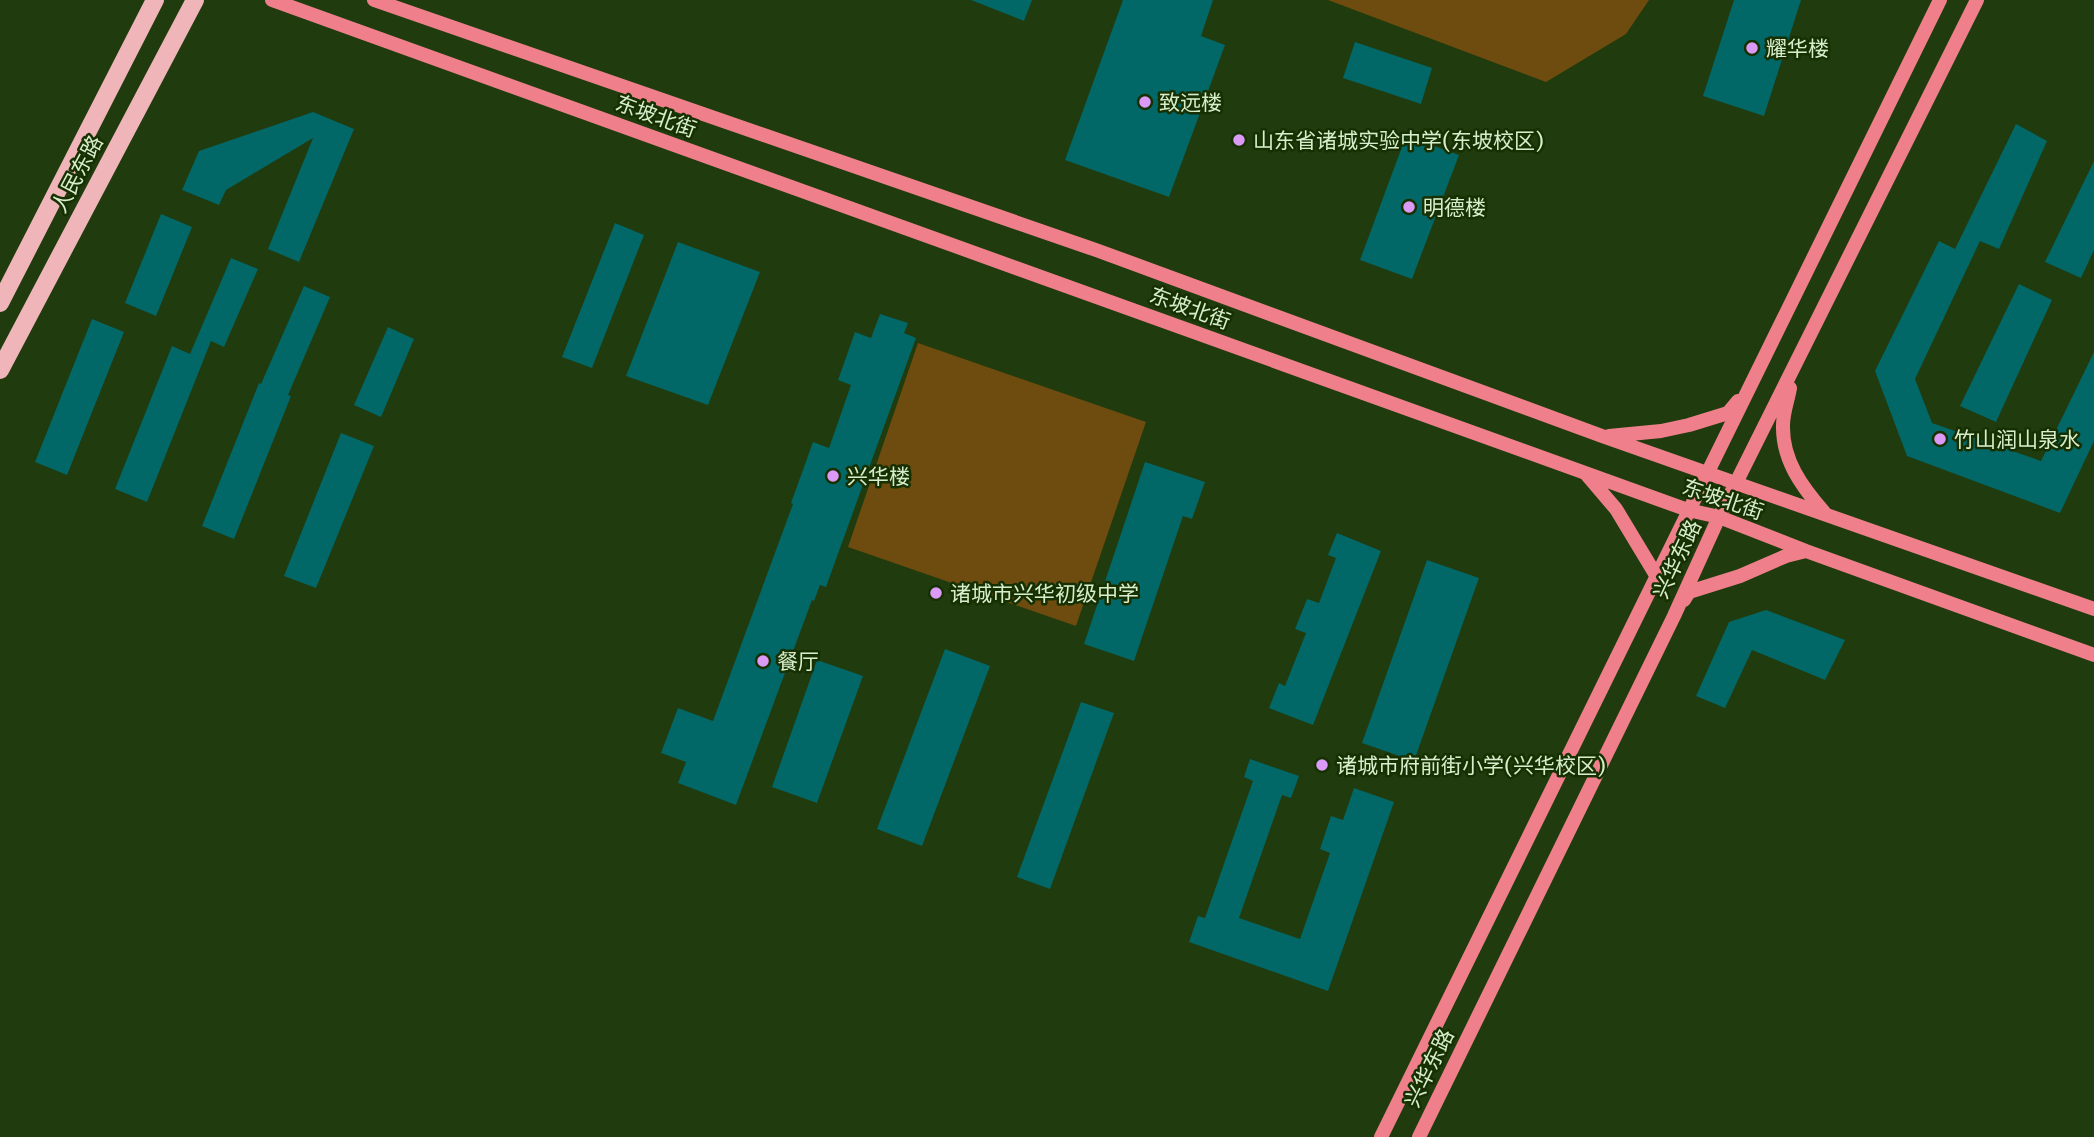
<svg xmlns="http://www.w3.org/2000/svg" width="2094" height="1137" font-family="Merriweather,'Noto Sans SC',serif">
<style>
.green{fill:#6e4b0f}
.building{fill:#026767}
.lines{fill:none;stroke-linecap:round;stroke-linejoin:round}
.secondary{stroke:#ef808b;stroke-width:14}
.primary{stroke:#efb5b8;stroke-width:18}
.poi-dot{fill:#da9af6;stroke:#163002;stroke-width:2.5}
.labels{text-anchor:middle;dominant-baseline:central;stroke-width:5;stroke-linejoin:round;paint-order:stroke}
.poi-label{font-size:21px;fill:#d7edcc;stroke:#163002;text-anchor:start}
.street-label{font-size:21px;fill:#d7edcc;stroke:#163002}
</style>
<rect width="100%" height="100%" fill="#203b0d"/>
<path class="green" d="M1328,0H1649L1626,34L1546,82Z
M918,343L1146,422L1076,626L848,547Z"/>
<path class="building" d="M971,0H1032L1024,21Z
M1123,0H1213L1201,36L1225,45L1169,197L1065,160Z
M1734,0H1801L1764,116L1703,96Z
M1355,42L1432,68L1421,104L1343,78Z
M313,112L354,129L299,262L268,249L313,138L226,190L219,205L182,190L199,151Z
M2016,124L2047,141L1999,249L1980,241L1915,379L1932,423L2041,461L2094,352V441L2060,513L1907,456L1875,371L1939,241L1955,249Z
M1406,136L1459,155L1412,279L1360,260Z
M2094,161V250L2081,278L2045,262Z
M161,214L192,227L156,316L125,303Z
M615,223L644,235L592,368L562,357Z
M678,242L760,272L708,405L626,376Z
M231,258L258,269L224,347L211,341L147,502L115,489L172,346L190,354Z
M2019,284L2052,300L1996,422L1960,406Z
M304,286L330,297L288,395L291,396L234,539L202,526L259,383L261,384Z
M880,314L908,323L904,333L916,338L826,587L820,585L814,601L812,600L736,805L678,783L686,762L661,753L678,708L713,721L793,504L791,503L813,442L829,448L851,385L838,380L855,332L871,338Z
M92,319L124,332L67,475L35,462Z
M388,327L414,339L381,417L354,405Z
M341,433L374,446L316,588L284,576Z
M1145,462L1205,482L1192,519L1183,516L1134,661L1084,644Z
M1337,533L1381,551L1313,725L1269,708L1279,683L1285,686L1306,633L1295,629L1307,599L1319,603L1336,558L1328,555Z
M1427,560L1479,578L1414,761L1362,743Z
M1766,610L1845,640L1825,680L1752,650L1725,708L1696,696L1729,622Z
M945,649L990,666L922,846L877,829Z
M817,660L863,676L817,803L772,787Z
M1081,702L1114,713L1050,889L1017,877Z
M1250,759L1299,776L1291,798L1282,795L1239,918L1300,939L1330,853L1320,849L1331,816L1343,820L1354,788L1394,802L1328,991L1189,942L1198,916L1205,918L1253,781L1244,777Z"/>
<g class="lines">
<path class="secondary" d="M272,0L1688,510L1719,517L1806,551L2094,655
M374,0L1096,250L1602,436L2094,609
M1790,388C1788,400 1783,413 1783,425C1782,460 1802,487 1824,512
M1609,436L1661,431L1689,425L1728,413L1738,401
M1587,475L1616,509L1657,577
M1684,600L1689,592L1740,576L1786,556L1806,551
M1381,1137L1940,0
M1419,1137L1674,616L1719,517L1977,0"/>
<path class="primary" d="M0,303L155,0
M0,370L195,0"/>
</g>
<g class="poi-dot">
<circle cx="1752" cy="48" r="7"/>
<circle cx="1145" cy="102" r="7"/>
<circle cx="1239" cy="140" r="7"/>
<circle cx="1409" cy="207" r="7"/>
<circle cx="1940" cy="439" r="7"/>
<circle cx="833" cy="476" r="7"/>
<circle cx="936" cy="593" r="7"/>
<circle cx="763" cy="661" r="7"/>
<circle cx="1322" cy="765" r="7"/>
</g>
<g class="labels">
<g class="poi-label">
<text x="1766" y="48">耀华楼</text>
<text x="1159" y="102">致远楼</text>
<text x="1253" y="140">山东省诸城实验中学(东坡校区)</text>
<text x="1423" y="207">明德楼</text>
<text x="1954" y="439">竹山润山泉水</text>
<text x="847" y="476">兴华楼</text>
<text x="950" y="593">诸城市兴华初级中学</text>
<text x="777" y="661">餐厅</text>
<text x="1336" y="765">诸城市府前街小学(兴华校区)</text>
</g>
<g class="street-label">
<text transform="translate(656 116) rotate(20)">东坡北街</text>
<text transform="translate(77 174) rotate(-62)">人民东路</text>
<text transform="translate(1190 308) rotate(20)">东坡北街</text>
<text transform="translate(1723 499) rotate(19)">东坡北街</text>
<text transform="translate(1677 559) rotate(-65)">兴华东路</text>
<text transform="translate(1429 1068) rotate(-64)">兴华东路</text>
</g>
</g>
</svg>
